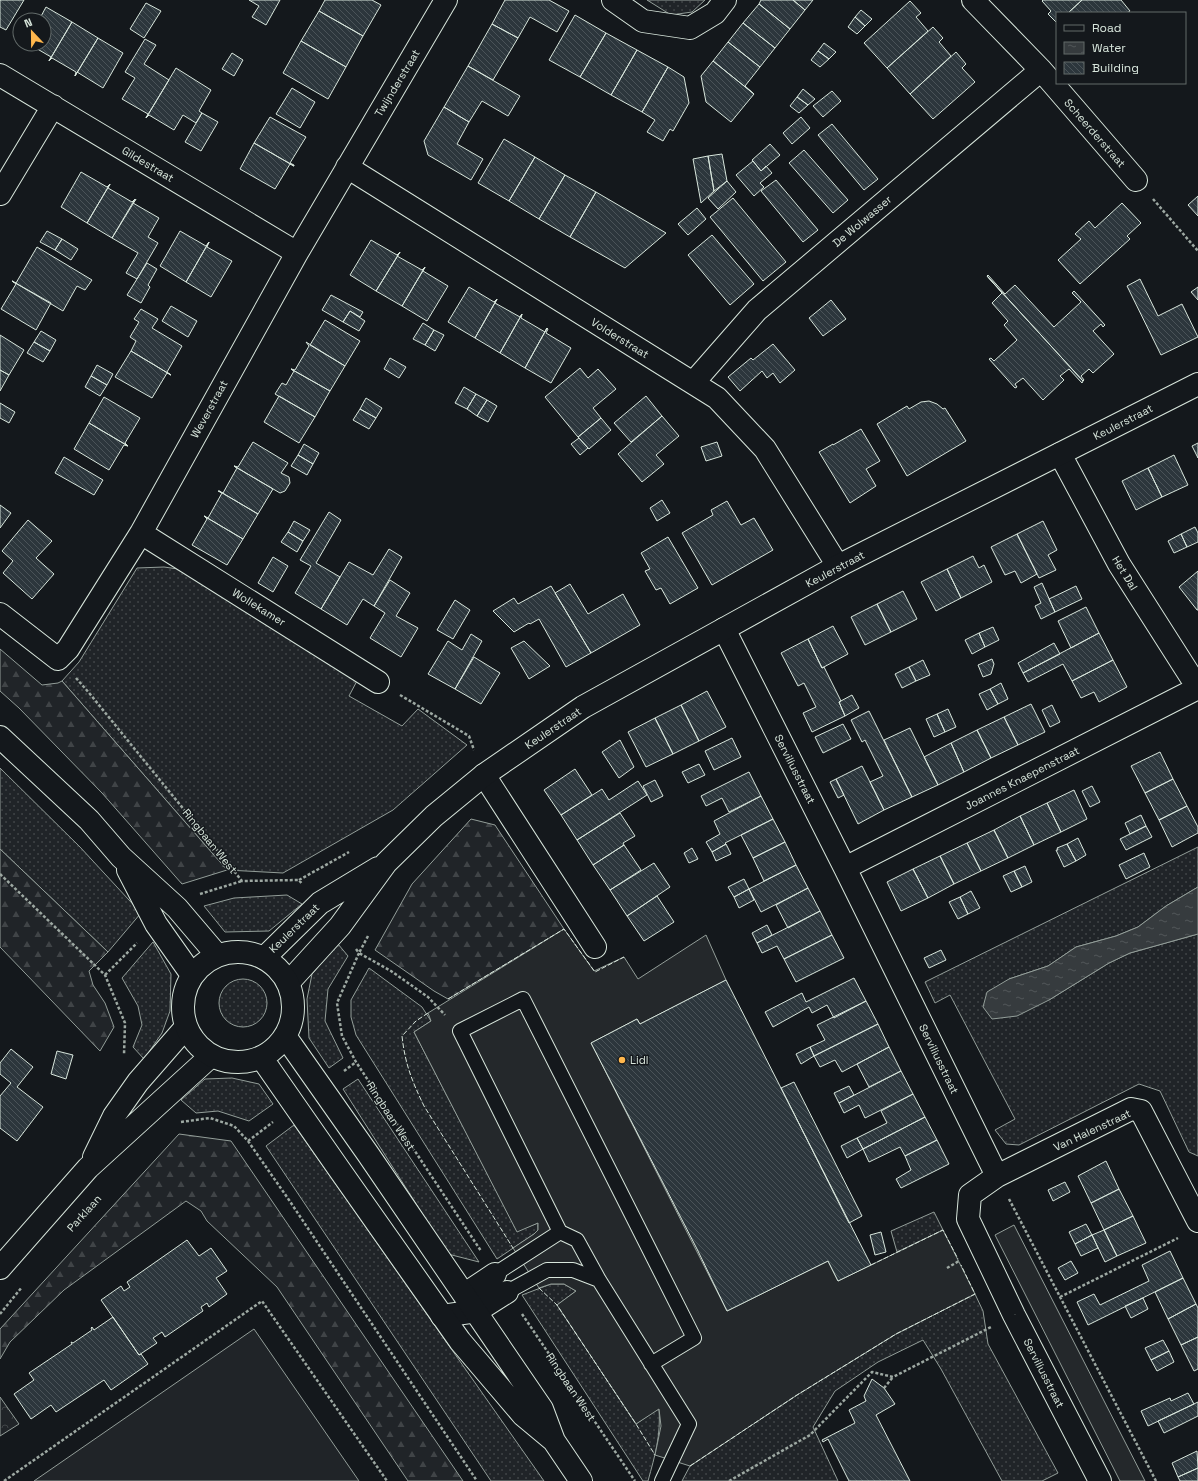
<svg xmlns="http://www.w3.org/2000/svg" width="1198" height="1481" font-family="'Space Grotesk',sans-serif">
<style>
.grass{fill:url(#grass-dots);stroke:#939e99}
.forest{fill:url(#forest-firs);stroke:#939e99}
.park{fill:url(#park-crowns);stroke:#939e99}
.pitch{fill:#202428;stroke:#939e99}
.parking{fill:#24282b;stroke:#939e99}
.water{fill:url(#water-ripples);stroke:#939e99}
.building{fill:url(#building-back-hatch);stroke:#d8e6dc}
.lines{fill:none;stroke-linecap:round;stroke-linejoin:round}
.lane-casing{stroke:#d8e6dc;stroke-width:16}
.street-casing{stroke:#d8e6dc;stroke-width:24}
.secondary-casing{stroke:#d8e6dc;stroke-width:24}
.primary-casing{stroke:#d8e6dc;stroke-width:24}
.path{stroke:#9da8a2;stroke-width:2.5;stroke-dasharray:3 2;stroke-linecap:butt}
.lane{stroke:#14181c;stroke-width:14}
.street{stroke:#14181c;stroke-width:22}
.secondary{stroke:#14181c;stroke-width:22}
.primary{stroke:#14181c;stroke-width:22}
.fence{stroke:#d8e6dc;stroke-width:1;stroke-dasharray:5 2;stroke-linecap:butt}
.poi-dot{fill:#ffb74d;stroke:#14181c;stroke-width:1.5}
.labels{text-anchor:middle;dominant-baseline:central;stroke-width:3;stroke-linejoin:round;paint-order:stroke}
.street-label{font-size:11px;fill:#d8e6dc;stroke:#14181c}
.poi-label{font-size:11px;fill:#d8e6dc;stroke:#14181c;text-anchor:start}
</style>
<defs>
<pattern id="grass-dots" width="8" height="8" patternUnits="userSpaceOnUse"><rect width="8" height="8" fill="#202428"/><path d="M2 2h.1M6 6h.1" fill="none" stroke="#404447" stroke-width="1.8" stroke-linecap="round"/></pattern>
<pattern id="forest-firs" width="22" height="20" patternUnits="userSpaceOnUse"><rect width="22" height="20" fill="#202428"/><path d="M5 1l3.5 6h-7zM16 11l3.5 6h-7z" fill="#404447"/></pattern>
<pattern id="park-crowns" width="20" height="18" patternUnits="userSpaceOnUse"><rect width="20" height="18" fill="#202428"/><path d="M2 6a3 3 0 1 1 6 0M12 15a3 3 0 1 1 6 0" fill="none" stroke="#404447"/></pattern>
<pattern id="water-ripples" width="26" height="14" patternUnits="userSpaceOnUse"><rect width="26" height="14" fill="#363b3e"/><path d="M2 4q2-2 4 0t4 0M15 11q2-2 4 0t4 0" fill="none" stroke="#525759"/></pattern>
<pattern id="building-back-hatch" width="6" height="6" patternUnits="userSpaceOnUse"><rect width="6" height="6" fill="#2c363c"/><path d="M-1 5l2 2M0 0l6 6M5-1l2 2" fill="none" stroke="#4a5358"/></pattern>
</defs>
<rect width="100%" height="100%" fill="#14181c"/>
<path class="grass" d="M647,0H705L692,12L671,15Z
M164,567L185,570L358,679L349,696L402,726L418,709L467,745L393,810L283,873L227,870L62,681L79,662L137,568Z
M0,768L80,847L141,913L108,952L0,849Z
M1198,847V887L1166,906L1138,927L1116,936L1076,947L1048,966L1009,979L1049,1000L1109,963L1130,953L1198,934V1156L1189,1152L1160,1091L1139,1084L1019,1145L1006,1144L995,1130L1015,1119L950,995L935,1003L925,982Z
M287,895L302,904L269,931L225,932L204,906L234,898Z
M153,942L171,974L170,1011L162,1033L144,1059L133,1047L142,1025L138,1006L122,978Z
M338,944L348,956L328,989L325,1021L343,1058L329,1068L309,1038L307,999L312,974Z
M369,968L422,1007L431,1021L414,1032L517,1231L538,1223V1230L534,1234L497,1259L356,1035L351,1017V1000Z
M219 1003a24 24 0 1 1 48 0a24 24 0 1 1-48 0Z
M232,1078L259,1084L273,1104L249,1121L218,1111L196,1113L181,1100L205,1079Z
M358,1079L479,1262L448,1254L343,1089Z
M294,1125L544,1481H491L266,1146Z
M934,1212L943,1230L897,1252L891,1231Z
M551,1284H564L576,1291L557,1305L636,1424L659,1408C661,1436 655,1455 648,1481H643L522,1295Z
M975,1294L983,1311L988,1344L1058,1473L1042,1481H1002L941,1369L923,1340L878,1362L835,1391L813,1427L838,1481H682L690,1466L797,1395L896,1334Z"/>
<path class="forest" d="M0,649L42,685L58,683L62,681L227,870L182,884L102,793L19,708L0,691Z
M471,819L495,825L564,929L448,999L434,991L375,950L412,884Z
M0,849L108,952L89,971L93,985L105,1003L114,1027L100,1051L0,947Z
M179,1134L231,1141L463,1481H408L277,1287L207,1221L201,1211L186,1201L64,1290L10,1342L0,1359V1329Z"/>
<path class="park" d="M0,1397L19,1424L0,1436Z"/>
<path class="pitch" d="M254,1329L359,1481H34Z"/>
<path class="parking" d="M564,929L594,971L624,957L638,979L706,935L726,980L640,1024L637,1019L591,1043L727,1311L828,1261L838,1281L943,1230L975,1294L896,1334L797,1395L690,1466L655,1455L661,1426L659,1409L636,1424L557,1305L576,1291L564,1284H551L539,1288L513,1248L534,1234L538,1230V1223L517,1232L414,1032L431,1021L428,1013Z
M1014,1225L1145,1481H1120L995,1235Z"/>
<path class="water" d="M1198,887V934L1130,953L1109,963L1049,1000L1017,1016L992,1019L983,1007L987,992L1009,979L1048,966L1076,947L1116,936L1138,927L1166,906Z"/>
<path class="building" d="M0,0H24L6,30L0,27Z
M249,0H280L266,25L252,17L259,6Z
M325,0H372L381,5L363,36L319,11Z
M505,0H549L569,11L557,32L530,17L518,38L492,24Z
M761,0H793L805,10L790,29L759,4Z
M793,0H813L805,10Z
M1043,0H1082L1068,13H1057V23L1048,14L1051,11L1042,1Z
M1082,0H1121L1130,11L1127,13H1068Z
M910,1L921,13L916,17L928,31L887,68L864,43Z
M146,3L161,11L144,38L130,29Z
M759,4L790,29L775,48L743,23Z
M46,7L72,22L49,61L51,57L29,44H44V20H39Z
M861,10L872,19L865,26L855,17Z
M319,11L363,36L346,67L301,41Z
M575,15L606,33L580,77L549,60Z
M855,17L865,26L857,34L848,27Z
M72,22L98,38L75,76L76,72L52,58L49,61Z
M743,23L775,48L760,67L728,42Z
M492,24L518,38L493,80L468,66Z
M933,27L943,38L939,42L951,56L910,94L887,68Z
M606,33L637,50L611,95L580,77Z
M98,38L123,53L103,88L77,72L75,76Z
M145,39L156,45L144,64L169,80L146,118L148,114L122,99L135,78L125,72Z
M301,41L346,67L328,99L283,73Z
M728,42L760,67L745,86L754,94L713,61Z
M824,43L836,52L829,59L818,51Z
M637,50L668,67L642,112L611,95Z
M818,51L829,59L820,67L811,60Z
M956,52L966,64L962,68L975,82L933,119L910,94Z
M232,53L243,60L234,76L222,69Z
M713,61L754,94L731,122L706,102L701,76Z
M468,66L520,96L508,116L482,101L469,122L444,107Z
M668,67L684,77L689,103L673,131L670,129L663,141L647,132L655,120L642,112Z
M176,68L211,90L199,111L202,113L196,123L183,115L174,130L149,115L146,118Z
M292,88L315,102L300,128L276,114Z
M803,89L815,99L808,105L797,97Z
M832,91L841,101L823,117L813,106Z
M797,97L808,105L799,113L790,106Z
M444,107L469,122L457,144L483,159L471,180L428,155L424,141Z
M202,113L218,122L201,151L185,142Z
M270,117L306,137L290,163L294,165V166L254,143Z
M801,117L810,128L792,144L783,133Z
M832,124L878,179L864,190L818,135Z
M504,139L535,157L509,201L478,183Z
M254,143L294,166L290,164L275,189L240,169Z
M770,144L780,155L761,171L752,160Z
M804,150L848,200L833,213L789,163Z
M722,154L727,181L714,191L708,156Z
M708,156L714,191L701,203L693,159Z
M535,157L565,175L539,219L509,201Z
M753,161L761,171L766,166L772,173L760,183L764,187L754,196L736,175Z
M81,172L107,187L110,184L87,223L61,207Z
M565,175L596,192L570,237L539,219Z
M776,180L818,230L803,242L761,191Z
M727,181L736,192L718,209L708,198Z
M110,184L108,188L132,202L135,199L112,238L87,223Z
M596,192L666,233L625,268L570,237Z
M1198,196V216L1188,205Z
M733,198L786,262L763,281L710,217Z
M136,199L133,203L159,218L148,237L158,243L137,279L126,273L138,253L112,238Z
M1122,203L1141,223L1127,236L1130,239L1080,284L1058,260L1081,239L1075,234L1089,221L1095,228Z
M697,208L706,219L688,235L678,224Z
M47,231L62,239L55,250L40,242Z
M180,231L206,246L209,242L186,282L160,266Z
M712,235L754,284L730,305L688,255Z
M62,239L78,249L71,260L55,250Z
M371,240L397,255L400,252L376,291L350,275Z
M209,242L207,247L232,261L211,297L186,282Z
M37,247L92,280L85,290L77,286L63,311L12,281L16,283Z
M400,252L397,256L422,270L425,267L402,306L376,291Z
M147,263L157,269L148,285L150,287L141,303L127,295Z
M425,267L423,271L448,286L427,321L402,306Z
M988,275L1005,294L1015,285L1054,327L1081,302L1072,293L1074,291L1105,325L1103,327L1101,324L1093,331L1114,354L1093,373L1089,369L1081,376L1084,380L1083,381L987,276Z
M987,276L1083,381L1082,383L1069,369L1060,376L1064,380L1043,400L1023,378L1015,384L1017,387L1015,388L989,359L991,358L994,361L1017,340L1004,325L1008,321L992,303L1002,293Z
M1140,279L1158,316L1182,304L1198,337L1161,355L1127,286Z
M12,281L51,303L36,330L1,309L16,284Z
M469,287L494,302L497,299L475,338L448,322Z
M1198,287V300L1191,292Z
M331,295L363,312L360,317L350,311L343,322L322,310Z
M497,299L495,303L520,317L522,314L500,353L475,338Z
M831,300L846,319L823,336L809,318Z
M171,306L197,321L188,337L162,321Z
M141,309L158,319L152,328L182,346L167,372L171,375L131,351L136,341L130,337L139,322L134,319Z
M350,311L365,321L359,331L343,322Z
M522,314L521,318L545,332L547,328L525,368L500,353Z
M325,320L360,341L345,366L310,345Z
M423,323L434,330L425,345L413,339Z
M547,328L548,329L546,333L571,348L551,383L525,368Z
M434,330L444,335L435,351L425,345Z
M41,331L56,340L50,351L34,342Z
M0,335L24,350L9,375L0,370Z
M34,342L50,351L43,362L27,353Z
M306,342L345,366L330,391L291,369L295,370L309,346Z
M773,344L795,370L780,383L773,373L767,378L762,371L740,391L728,377L751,358L753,360Z
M131,351L171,375L167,373L152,398L115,377Z
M390,358L406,367L399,378L384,369Z
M97,365L113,374L107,385L91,376Z
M580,368L588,378L598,369L616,389L593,408L601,418L578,437L545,397Z
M291,369L330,391L315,417L275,394L282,383L286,385L294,371Z
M0,370L9,375L0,391Z
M91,376L107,385L100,396L85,387Z
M464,387L476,394L467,409L455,403Z
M476,394L487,400L477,416L467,409Z
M279,396L315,417L299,443L264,422Z
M646,396L662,416L631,442L614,423Z
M104,397L140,418L125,443L128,446L89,423Z
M366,398L382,408L376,418L360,409Z
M487,400L497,406L488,422L477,416Z
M929,401L937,404L943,409L945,408L966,441L907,476L877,424L907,406L909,409L921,402Z
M0,403L15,412L9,423L0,418Z
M360,409L376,418L369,429L353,420Z
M662,416L679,436L656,455L664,464L642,482L618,454Z
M601,418L611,430L589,449L578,437Z
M89,423L128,446L124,445L109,470L74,449Z
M861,429L880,461L866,469L876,486L850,503L819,452L833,444V445Z
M579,438L588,448L580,455L571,444Z
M253,442L288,463L281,473L289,477L290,483L285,491L280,493L234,466L238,467Z
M717,442L722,456L706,461L701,447Z
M1198,443V458L1192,446Z
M304,444L319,453L313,464L298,455Z
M298,455L313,464L307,475L291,466Z
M1174,455L1188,485L1162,497L1148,468Z
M64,457L103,480L94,495L55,473Z
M234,466L273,489L258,514L219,491L223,493L237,468Z
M1148,468L1162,497L1136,510L1122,481Z
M218,491H219L258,514L243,539L204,516L208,518L222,493Z
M662,500L670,513L657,521L650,508Z
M727,501L741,525L754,518L773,550L712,585L682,533L713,515L711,510Z
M0,505L11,513L0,528Z
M329,512L341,520L316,563L340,577L321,609L295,593L311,566L300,560Z
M204,516L243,539L227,565L192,545L207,519Z
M28,520L52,541L36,558L54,574L32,599L3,573L13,561L2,551Z
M294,521L310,530L303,541L288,532Z
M1043,521L1057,550L1048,555L1056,570L1039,578L1017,534Z
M1195,527L1198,533V542L1187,547L1181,534Z
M288,532L303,541L297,552L281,542Z
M1017,534L1037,574L1021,583L1015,571L1005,575L991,547Z
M1181,534L1187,547L1174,553L1168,541Z
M668,537L698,588L670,604L661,588L656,590L645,571L650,569L641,553Z
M389,549L402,557L374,606L363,599L347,625L321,609L349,562L373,575Z
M973,556L979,568L984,565L992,582L961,598L947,569Z
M273,557L288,566L273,592L258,583Z
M947,569L961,598L936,611L921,582Z
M1198,571V610H1197L1179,587Z
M390,580L410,593L396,616L418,628L401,657L370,638L385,613L374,606Z
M1042,583L1055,612L1041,619L1035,606L1041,603L1034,587Z
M570,584L588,614L623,594L640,625L591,653L555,593Z
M551,586L591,653L566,667L539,619L530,624L529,623L514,632L493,611L514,598L518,604Z
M1076,586L1082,599L1055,612L1049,599Z
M903,591L917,619L891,632L877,604Z
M455,600L470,610L453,639L437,630Z
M877,604L891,632L865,645L851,617Z
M1086,607L1099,633L1071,648L1058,621Z
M833,626L848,654L822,668L808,639Z
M993,627L999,640L985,647L979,633Z
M979,633L985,647L972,654L965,640Z
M1099,633L1113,660L1072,681L1063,664L1028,682L1023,673Z
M471,634L482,641L455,689L428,674L448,641L462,650Z
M808,639L822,668L824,667L841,701L839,702L845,716L812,732L803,713L816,707L804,683L798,686L781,653Z
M524,641L550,666L529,679L511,648Z
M1054,643L1060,654L1023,673L1018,663Z
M474,657L500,673L481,704L455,689Z
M992,659L994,664L991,674L983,677L978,665Z
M923,660L930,675L916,681L909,667Z
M1113,660L1127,687L1099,702L1094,692L1081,698L1072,681Z
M909,667L916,681L902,688L895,674Z
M1001,683L1008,699L998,704L990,689Z
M990,689L998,704L987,710L979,694Z
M707,691L726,727L699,741L681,705Z
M852,695L859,708L845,716L839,702Z
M1031,704L1045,732L1018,745L1004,717Z
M681,705L699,741L673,754L655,718Z
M1052,705L1060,722L1050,727L1042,710Z
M948,709L956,727L945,732L937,714Z
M869,711L912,797L884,810L870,782L883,776L865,740L862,742L851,720Z
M937,714L945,732L934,737L926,719Z
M1004,717L1018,745L991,758L977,730Z
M655,718L673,754L646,767L628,732Z
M843,724L851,739L823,753L815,737Z
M910,728L938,785L912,797L884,740Z
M977,730L991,758L964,772L951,743Z
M732,738L741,757L714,770L705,751Z
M620,740L634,767L619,778L602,752Z
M951,743L964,772L938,785L924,757Z
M1160,752L1173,779L1145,793L1131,766Z
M699,764L705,775L688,783L682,772Z
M862,766L884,810L858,824L836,779Z
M575,769L592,795L561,815L544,790Z
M749,772L761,796L729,812L722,798L706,806L701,796Z
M836,779L844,795L838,798L830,782Z
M1173,779L1187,806L1159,820L1145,793Z
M655,780L663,796L651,802L643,786Z
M638,781L647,795L577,840L561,815L602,789L609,800Z
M1092,786L1100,802L1090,807L1082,791Z
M1074,790L1087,819L1061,832L1047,803Z
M761,796L773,819L725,843L726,844L712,852L706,842L720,834L714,821Z
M1047,803L1061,832L1034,845L1020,816Z
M1187,806L1198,827V833L1172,847L1159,820Z
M620,813L635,836L623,843L624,845L593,865L577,840Z
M1141,815L1146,826L1130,834L1125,823Z
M1020,816L1034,845L1008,858L994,830Z
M773,819L785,842L753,858L741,835Z
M1146,826L1152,837L1126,850L1120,839Z
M994,830L1008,858L981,871L967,843Z
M1078,838L1086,855L1076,861L1067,844Z
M785,842L796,865L764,881L753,858Z
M967,843L981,871L954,884L940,856Z
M726,844L731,854L716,861L712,852Z
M1067,844L1076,861L1064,867L1056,850H1058L1057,848Z
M624,845L641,870L610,890L593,865Z
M692,848L698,859L689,863L684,853Z
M1144,853L1150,867L1126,879L1119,865Z
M940,856L954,884L928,898L913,869Z
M654,863L670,887L627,916L610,890Z
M796,865L808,888L761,912L749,889Z
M1025,866L1032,882L1022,887L1014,871Z
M913,869L928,898L901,911L887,882Z
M1014,871L1022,887L1011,892L1003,876Z
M744,879L749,889L734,897L728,887Z
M808,888L820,911L788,928L776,905Z
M749,889L754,900L739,908L734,897Z
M971,891L980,908L968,914L960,897Z
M657,896L674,922L644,941L627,916Z
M960,897L968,914L958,919L949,902Z
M820,911L832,935L784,959L777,946L762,953L757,943Z
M767,925L772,935L757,943L752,933Z
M832,935L844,958L796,982L784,959Z
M941,950L946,960L929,968L924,958Z
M854,978L866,1001L834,1018L827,1005L812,1013L809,1007L773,1027L765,1012L802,993L806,1002Z
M726,980L871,1265L838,1281L828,1261L727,1311L697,1249L591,1043L637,1019L640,1024Z
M866,1001L878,1024L814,1056L810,1047L825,1040L817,1025Z
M878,1024L889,1047L842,1072L835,1060L820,1067L814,1056Z
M810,1047L814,1056L801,1064L796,1054Z
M889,1047L901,1071L869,1087L857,1064Z
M11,1049L33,1067L17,1087L43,1107L17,1141L0,1128V1096L11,1083L0,1074V1063Z
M57,1051L73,1055L66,1079L51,1074Z
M901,1071L913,1094L865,1118L859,1105L844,1113L839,1103Z
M794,1082L862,1216L849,1223L781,1088Z
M849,1086L854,1095L839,1103L834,1093Z
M913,1094L925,1117L863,1149L857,1138L887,1123L881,1111Z
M925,1117L937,1140L905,1156L900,1147L869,1162L863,1149Z
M857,1138L863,1149L847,1158L841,1146Z
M937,1140L949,1164L901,1188L896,1179L911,1170L905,1156Z
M1106,1161L1119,1189L1091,1203L1078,1176Z
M1065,1182L1070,1192L1053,1201L1048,1190Z
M1119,1189L1133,1216L1104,1230L1091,1203Z
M1133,1216L1146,1243L1117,1256L1104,1230Z
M1086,1224L1092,1235L1075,1244L1069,1232Z
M1104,1230L1117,1256L1105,1262L1092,1235Z
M881,1232L886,1252L875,1255L870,1235Z
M1092,1235L1098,1248L1081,1256L1075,1244Z
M187,1240L199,1256L211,1248L227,1271L216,1278L227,1294L209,1307L207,1303L201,1307L203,1311L165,1337L162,1332L153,1338L157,1343L139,1355L101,1300L121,1286L124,1291L130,1287L127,1282Z
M1170,1251L1183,1278L1088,1325L1077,1302L1094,1294L1100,1305L1149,1281L1142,1265Z
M1071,1261L1078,1273L1065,1280L1058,1268Z
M1183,1278L1196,1304L1168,1319L1155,1292Z
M1143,1298L1148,1309L1131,1318L1125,1306Z
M1196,1304L1198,1308V1337L1181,1345L1168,1319Z
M113,1317L139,1355L141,1354L148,1364L111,1390L104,1380L56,1412L51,1405L31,1419L14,1394L34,1380L29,1373L72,1344L71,1342L73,1343L92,1330L91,1328L92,1327L94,1330Z
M1198,1337V1369L1194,1371L1181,1345Z
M1163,1340L1169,1351L1151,1360L1145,1348Z
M1169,1351L1174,1362L1157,1371L1151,1360Z
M872,1379L884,1388L895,1404L876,1415L910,1481H849L828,1439L823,1442L822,1440L855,1423L849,1410L866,1401L864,1396Z
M1188,1393L1194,1404L1148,1426L1141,1411L1170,1398L1171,1401Z
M1198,1402V1416L1164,1433L1158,1421Z
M1197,1451L1198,1468L1178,1477L1172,1463Z
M1198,1468V1481H1180L1178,1477Z"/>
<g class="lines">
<g class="lane-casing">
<path id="lane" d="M495,1274L560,1232
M507,1292L547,1270H573L599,1280
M651,1364L694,1338L523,999L460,1031L560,1232L577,1240L599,1280L689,1424L662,1481"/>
</g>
<g class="street-casing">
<path id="street" d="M613,0L643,21L690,28L715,13L725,0
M973,0L1041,70L1136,180
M0,75L297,253
M347,167L717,398L765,449L838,566
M0,194L53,106
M693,383L757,310L1041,70
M1060,454L1119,564L1198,688
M141,533L378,682
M0,614L58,659L68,649L141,533L297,253L446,0
M724,629L845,868L997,1176L970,1195L968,1219L1014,1315L1100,1481
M484,775L595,947
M845,868L1198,688
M997,1176L1131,1109L1141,1111L1198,1221
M465,1294L495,1274
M442,1316L477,1311L507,1292"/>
</g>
<g class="secondary-casing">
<path id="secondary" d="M264,958L320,903L378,868
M288,983L340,926L386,863L434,816L484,775L583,707L838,566L1198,384
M94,1157L114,1116L138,1082L186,1027
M0,1268L88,1168L211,1056"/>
</g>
<g class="primary-casing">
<path id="primary" d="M0,737L89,820L121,857L177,908L217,955
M128,870L156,924L192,975
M183 1007a55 55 0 1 1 110 0a55 55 0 1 1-110 0Z
M285,1036L368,1154L542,1409L554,1441L581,1481
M261,1057L339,1169L460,1341L523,1415L553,1440"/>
</g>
<path class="path" d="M1153,199L1198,251
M76,678L90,694L242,881L299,880L302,884
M400,695L469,736L474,750
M0,874L105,975L125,1023L124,1055
M299,880L349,852
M200,894L242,881
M368,936L359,953L391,971L428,997L445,1015
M356,949L359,953L337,1003L342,1036L356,1062L481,1251
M105,975L137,943
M344,1071L356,1062
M181,1122L210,1118L234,1126L248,1141L289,1200L477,1481
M248,1141L273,1122
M1009,1199L1156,1481
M947,1268L959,1261
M1060,1297L1178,1238
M0,1314L22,1287
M522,1314L635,1481
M884,1388L893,1377
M4,1481L262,1301L387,1481
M729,1481L810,1435L872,1372L893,1377L991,1327"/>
<use href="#lane" class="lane"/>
<use href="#street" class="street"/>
<use href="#secondary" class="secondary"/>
<use href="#primary" class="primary"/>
<path class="fence" d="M448,999L564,929L595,972L624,957
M428,1013L416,1021L402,1036C405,1064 412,1081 424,1106L513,1248
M871,1265L943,1230L958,1259
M539,1288L557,1305L636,1424L655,1455
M690,1466L797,1395L896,1334L975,1294L961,1265"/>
</g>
<circle class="poi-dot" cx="622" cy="1060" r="4"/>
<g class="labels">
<g class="street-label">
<text transform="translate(397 83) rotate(-59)">Twijnderstraat</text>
<text transform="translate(1095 133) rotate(49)">Scheerderstraat</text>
<text transform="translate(148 164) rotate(31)">Gildestraat</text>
<text transform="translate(862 221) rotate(-40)">De Wolwasser</text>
<text transform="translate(620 338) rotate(32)">Volderstraat</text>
<text transform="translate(209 409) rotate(-61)">Weverstraat</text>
<text transform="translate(1123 422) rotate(-27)">Keulerstraat</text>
<text transform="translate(835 569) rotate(-28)">Keulerstraat</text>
<text transform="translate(1125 573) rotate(59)">Het Dal</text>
<text transform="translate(259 607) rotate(32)">Wollekamer</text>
<text transform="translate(553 728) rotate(-34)">Keulerstraat</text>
<text transform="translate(795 769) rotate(63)">Serviliusstraat</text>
<text transform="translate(1022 778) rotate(-27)">Joannes Knaepenstraat</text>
<text transform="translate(210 841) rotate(51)">Ringbaan West</text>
<text transform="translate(294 928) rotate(-44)">Keulerstraat</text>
<text transform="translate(939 1059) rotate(64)">Serviliusstraat</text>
<text transform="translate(391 1116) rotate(57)">Ringbaan West</text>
<text transform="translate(1092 1130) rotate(-25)">Van Halenstraat</text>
<text transform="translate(84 1213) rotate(-48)">Parklaan</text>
<text transform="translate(1044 1373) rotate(63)">Serviliusstraat</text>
<text transform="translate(571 1387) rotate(56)">Ringbaan West</text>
</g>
<g class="poi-label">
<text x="630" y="1060">Lidl</text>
</g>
</g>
<rect x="1056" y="12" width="130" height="72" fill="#14181c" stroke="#626a69"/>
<rect x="1064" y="25" width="20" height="6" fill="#14181c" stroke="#626a69"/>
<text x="1092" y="32" font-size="12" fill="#d8e6dc">Road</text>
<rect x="1064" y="42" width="20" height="12" fill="url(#water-ripples)" stroke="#626a69"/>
<text x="1092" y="52" font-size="12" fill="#d8e6dc">Water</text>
<rect x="1064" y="62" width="20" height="12" fill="url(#building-back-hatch)" stroke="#626a69"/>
<text x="1092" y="72" font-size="12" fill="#d8e6dc">Building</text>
<g transform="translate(32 32) rotate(338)"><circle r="19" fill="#14181c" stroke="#626a69"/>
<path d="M0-3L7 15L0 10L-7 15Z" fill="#ffb74d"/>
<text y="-6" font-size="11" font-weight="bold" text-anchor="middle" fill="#d8e6dc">N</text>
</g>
</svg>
